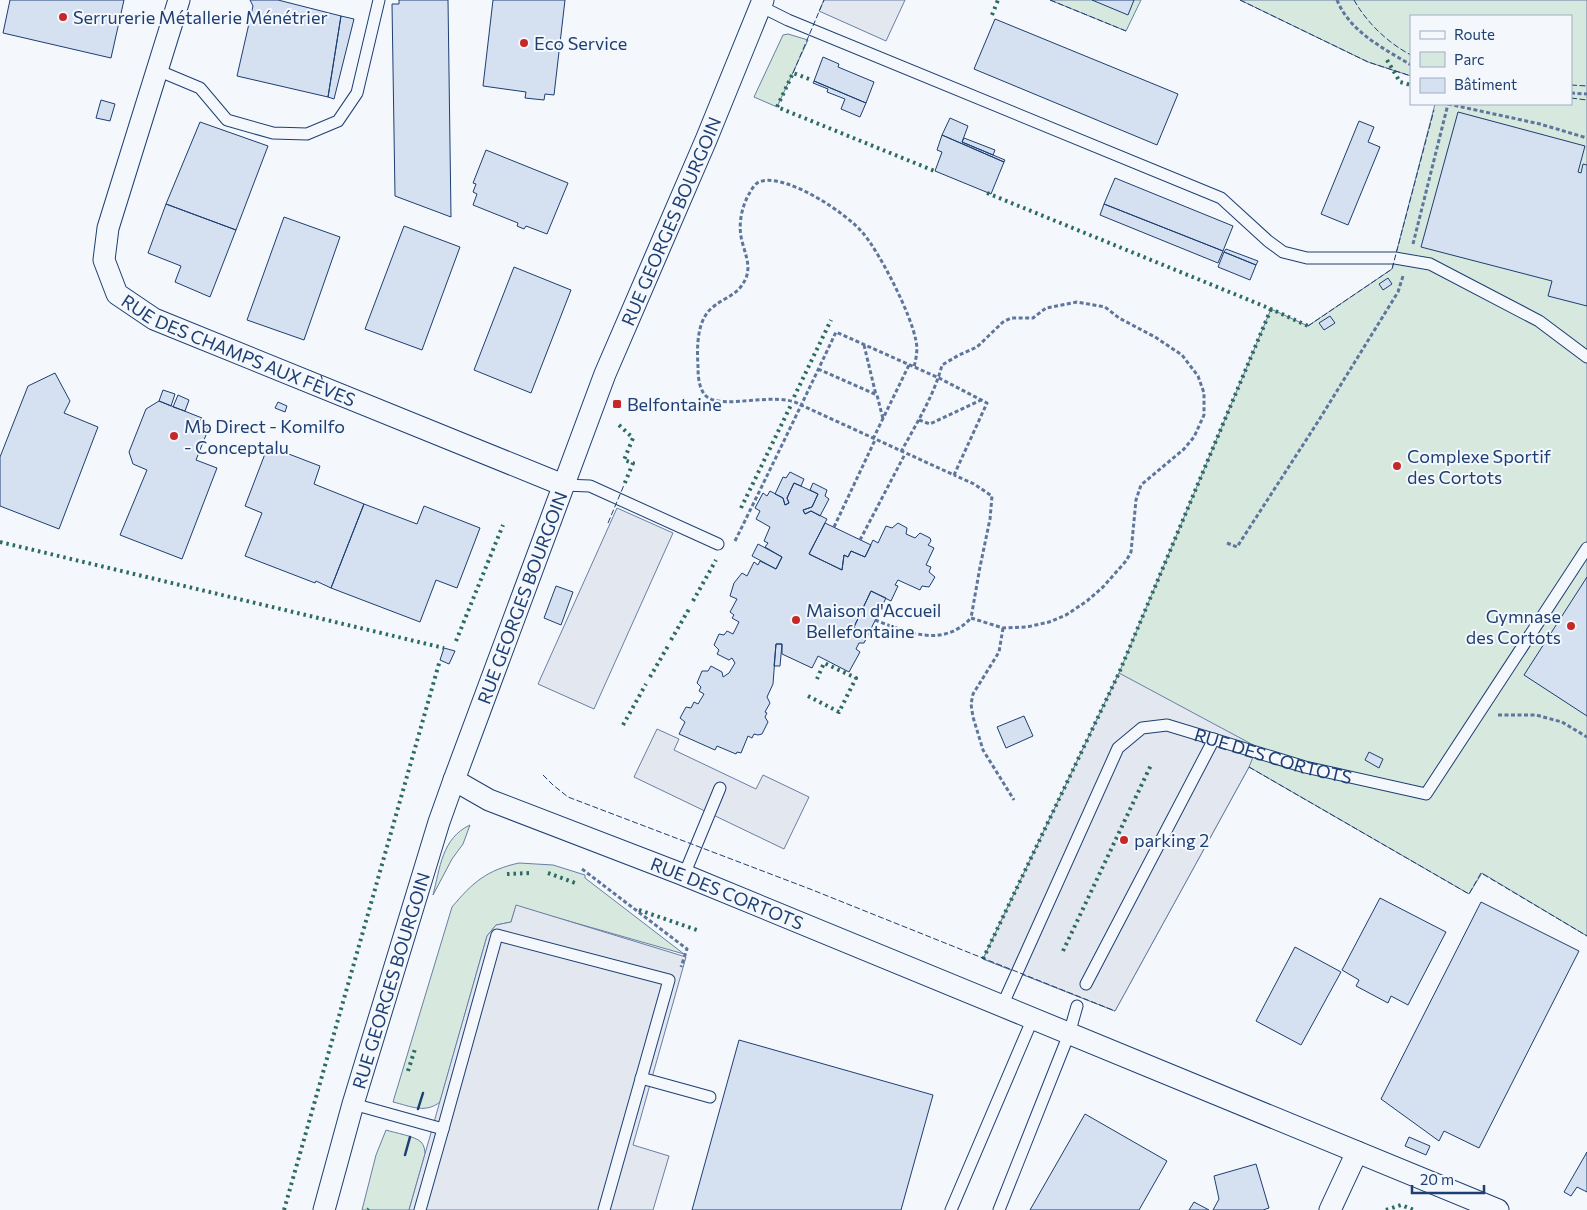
<svg xmlns="http://www.w3.org/2000/svg" width="1587" height="1210" font-family="Commissioner,sans-serif">
<style>
.green{fill:#d7e8df;stroke:#687fa3}
.parking{fill:#e3e8f0;stroke:#687fa3}
.building{fill:#d5e0f0;stroke:#1d3f73}
.lines{fill:none;stroke-linecap:round;stroke-linejoin:round}
.lane-casing{stroke:#1d3f73;stroke-width:13}
.street-casing{stroke:#1d3f73;stroke-width:23}
.path{stroke:#5e769c;stroke-width:3;stroke-dasharray:4 2.5;stroke-linecap:butt}
.lane{stroke:#f4f7fb;stroke-width:11}
.street{stroke:#f4f7fb;stroke-width:21}
.hedge{stroke:#2c6c60;stroke-width:4;stroke-dasharray:2.5 4;stroke-linecap:butt}
.fence{stroke:#1d3f73;stroke-width:1;stroke-dasharray:6 2.5;stroke-linecap:butt}
.wall{stroke:#1d3f73;stroke-width:2.5}
.poi-dot{fill:#c62828;stroke:#f4f7fb;stroke-width:2}
.labels{text-anchor:middle;dominant-baseline:central;stroke-width:4;stroke-linejoin:round;paint-order:stroke}
.poi-label{font-size:18px;fill:#1d3f73;stroke:#f4f7fb;text-anchor:start}
.street-label{font-size:18px;fill:#1d3f73;stroke:#f4f7fb}
</style>
<rect width="100%" height="100%" fill="#f4f7fb"/>
<path class="green" d="M1050,0H1141L1126,31Z
M1240,0H1587V936L1482,873L1469,894L1249,767L1115,1011L983,959L1119,673L1271,309L1308,326L1392,269L1435,104H1571V16H1411V76L1368,62Z
M788,34L808,40L777,107L754,97L783,35Z
M470,825L463,844L452,859L433,895C440,868 442,838 470,825Z
M519,863L553,865L585,875V878L684,954L516,906L511,922L496,925L487,936L440,1102C425,1114 410,1106 393,1102L452,907C473,882 487,870 519,863Z
M386,1130C395,1133 415,1136 421,1142C424,1145 425,1150 425,1154L409,1210H362L376,1155Z"/>
<path class="parking" d="M824,0H905L886,41L819,11Z
M617,508L673,533L594,709L538,684Z
M1119,673L1257,747L1249,767L1115,1011L983,959Z
M657,729L679,739L674,750L756,789L763,775L809,797L784,849L634,777Z
M516,905L686,957L633,1145L669,1156L653,1210H409L487,936L496,925L511,922Z"/>
<path class="building" d="M10,0H124L111,58L3,33Z
M250,0H278L341,16L328,97L237,76L253,6Z
M399,0H448L451,217L395,196L392,4H399Z
M493,0H565L554,95L545,94L544,100L525,98L526,92L483,86Z
M1092,0H1134L1128,15Z
M341,16L354,19L334,99L328,97Z
M995,19L1178,94L1157,145L974,69Z
M823,57L839,64L838,67L874,82L866,103L814,81Z
M814,81L866,103L860,117L841,109L845,99L827,92L828,89L813,83Z
M101,100L115,104L110,121L96,118Z
M1458,112L1585,146L1578,172L1581,173L1583,164L1587,165V306L1548,296L1552,281L1421,247Z
M950,118L968,126L962,142L1005,160L1004,162L942,135Z
M1359,121L1374,127L1368,142L1380,147L1348,225L1321,214Z
M200,122L268,146L236,230L166,204Z
M942,135L1004,162L991,194L935,171L942,152L937,150Z
M964,138L995,150L993,155L962,142Z
M486,150L568,183L547,234L526,226L524,229L517,226L518,223L473,205L477,194L473,192L476,184L473,183Z
M1115,178L1233,226L1223,251L1104,204Z
M166,204L236,230L210,297L175,282L181,266L148,253Z
M1104,204L1223,251L1218,263L1100,215Z
M284,217L340,237L304,340L247,320Z
M404,226L460,247L422,350L365,329Z
M1226,249L1258,261L1256,265L1224,252Z
M1224,252L1256,265L1250,280L1218,267Z
M514,267L571,290L531,393L474,370Z
M1388,278L1392,284L1383,290L1379,284Z
M1330,316L1335,323L1324,330L1319,323Z
M55,373L70,401L64,413L98,427L59,529L0,506V457L28,386Z
M163,390L175,394L171,406L159,401Z
M178,395L189,400L185,411L173,407Z
M159,401L202,418L197,424L199,430H208L196,460L217,468L182,559L120,535L147,470L133,464L129,452L146,409Z
M278,402L287,406L285,412L275,408Z
M202,418L208,430H199L197,424Z
M268,446L320,466L314,484L364,504L331,588L316,581L315,583L245,556L262,513L245,506Z
M790,472L804,479L801,486L794,483L787,498L789,503L785,505L783,498L775,494L783,477L786,478Z
M794,483L818,494L812,507L803,510L805,514L811,511L827,519L809,554L842,570L844,555L848,557L851,551L865,557L873,540L878,543L886,526L892,528L898,523L907,528L906,534L915,538L920,533L930,538L931,541L928,545L934,548L926,565L931,567L929,572L935,577L929,587L922,586L920,590L898,580L895,585L898,586L891,601L871,591L854,627L868,635L864,643H859L856,649L860,652L849,672L818,656L812,668L782,654V644H776L773,684L767,697L770,703L765,712L767,713L765,717L768,722L762,734L758,735L754,734L752,738L748,736L741,753L737,752L736,754L717,746L715,750L679,734L685,722L680,718L686,707L691,708L694,702L698,704L704,694L699,691L701,687L697,683L702,671H708L711,666L722,672L723,677L729,673L735,663L732,658L729,660L717,654L719,650L714,645L719,634L724,635L727,631L733,634L739,622L732,618L734,615L730,612L737,599L730,596L734,583L742,573L747,576L754,562L758,565L760,561L776,569L782,557L765,547L768,543L764,541L770,527L756,519L760,511L755,508L763,493L767,496L770,491L783,498L785,505L789,503L787,498Z
M813,483L827,490L825,496L829,499L820,516L811,511L805,514L803,510L812,507L818,494L810,490Z
M364,504L417,524L424,506L480,528L457,588L436,580L420,622L331,588Z
M825,523L871,545L865,557L851,551L848,557L844,555L842,570L809,554Z
M758,544L782,557L776,569L752,556Z
M1587,577V716L1524,675Z
M556,586L573,592L561,625L544,618Z
M871,591L886,598L868,635L854,627Z
M776,644H782L780,666H774Z
M444,648L455,651L449,664L440,660Z
M1024,716L1033,736L1006,748L997,727Z
M1369,752L1383,759L1379,768L1365,760Z
M1380,898L1446,932L1408,1005L1391,996L1388,1003L1356,986L1359,980L1342,970Z
M1481,902L1579,951L1479,1148L1444,1131L1439,1141L1381,1099Z
M1295,947L1341,972L1301,1045L1256,1021Z
M739,1040L933,1095L901,1210H692Z
M1085,1114L1167,1161L1139,1210H1030Z
M1409,1137L1430,1146L1426,1155L1405,1146Z
M1587,1152V1192L1577,1187L1571,1196L1564,1192Z
M1256,1164L1269,1208L1263,1210H1213L1219,1199L1214,1176Z
M1194,1202L1209,1210H1189Z"/>
<g class="lines">
<g class="lane-casing">
<g id="lane">
<path d="M760,6L788,20L1221,198L1268,241L1283,252L1307,258H1395L1430,264L1539,321L1587,357"/>
<path d="M157,70L200,88L227,120L273,133L307,134L338,121L357,93L379,0"/>
<path d="M563,485L590,486L718,544"/>
<path d="M684,875L720,788"/>
<path d="M1086,984L1214,739"/>
<path id="s1" d="M1002,1006L1118,748L1142,728L1167,725L1305,767L1426,794L1587,548"/>
<path d="M641,1078L710,1097"/>
<path d="M353,1104L443,1129L497,935L669,980L604,1210"/>
<path d="M420,1210L443,1129"/>
<path d="M951,1210L1033,1018"/>
<path d="M999,1210L1069,1034L1077,1006"/>
</g>
</g>
<g class="street-casing">
<g id="street">
<path id="s2" d="M179,0L108,228L104,260L117,294L154,319L563,485"/>
<path id="s3" d="M454,780L489,800L684,875L1498,1210"/>
<path id="s4" d="M324,1210L353,1104L439,822L454,780L605,374L706,140L763,0"/>
<path d="M1330,1210L1357,1152"/>
</g>
</g>
<path class="path" d="M1337,0C1350,32 1383,48 1411,65
M1571,93L1587,94
M1448,104L1540,124L1587,138
M1413,244L1448,104
M864,345L876,395
M818,369L877,395L883,419
M919,420L930,424L981,400
M873,439L909,365
M901,452C916,424 934,396 942,365L959,355L977,347L1003,322L1011,318H1033L1046,308L1077,302L1105,307L1119,318L1155,337L1182,355L1198,376L1204,393V415L1194,437L1184,449L1141,485L1136,500L1131,552L1126,561L1103,587L1087,601L1066,615L1049,622L1027,627L1003,628L971,618L980,567L990,519L992,496L974,484L954,475
M834,527L875,440
M860,540L905,454
M735,541C769,472 803,402 836,332L939,378L987,403L954,475L801,405C777,390 722,411 706,396C699,389 698,377 698,367C697,349 696,320 713,307C726,296 738,296 746,278C751,265 745,254 742,241C738,226 741,208 749,194C752,189 755,182 762,181C789,175 846,213 863,233C881,255 911,314 916,341C918,350 916,359 914,367
M1227,543L1237,547L1319,420L1398,292L1403,276
M875,620C909,633 943,648 971,618
M1003,628L999,652L973,694L971,704L973,717L983,750L1014,800
M1498,715H1536L1562,722L1587,737
M582,869L687,949L681,967"/>
<use href="#lane" class="lane"/>
<use href="#street" class="street"/>
<path class="hedge" d="M992,15L998,0
M1387,60L1400,82L1411,85
M809,79L793,73L777,107L937,172
M987,193L1271,309L1308,326
M794,397L831,320
M619,425L633,438L624,460L633,463L624,485
M741,508L791,405
M0,542L444,648
M693,601L716,560
M671,640L689,609
M456,641L503,525
M650,677L668,646
M808,696L839,712L856,678L824,663L817,679
M623,725L646,684
M548,873L578,884
M507,874L531,873
M639,910L697,930
M1063,951L1151,765
M983,959L1119,673L1271,309
M408,1071L415,1049
M284,1210L440,660
M368,1210L369,1209
M1386,1210L1401,1205L1414,1210"/>
<path class="fence" d="M1050,0L1126,31
M1240,0L1368,62L1411,76
M1354,0C1367,23 1388,43 1411,55
M793,73L824,0
M1571,85L1587,86
M1571,98L1587,100
M1308,326L1392,269L1434,110
M608,523L624,485
M1249,767L1469,894L1481,873L1587,936
M543,775L553,785L568,797L810,889L1115,1011"/>
<path class="wall" d="M418,1109L423,1093
M405,1155L410,1137"/>
</g>
<g class="poi-dot">
<circle cx="63" cy="17" r="5"/>
<circle cx="524" cy="43" r="5"/>
<rect x="612" y="399" width="10" height="10" rx="2.5"/>
<circle cx="174" cy="436" r="5"/>
<circle cx="1397" cy="466" r="5"/>
<circle cx="796" cy="620" r="5"/>
<circle cx="1571" cy="626" r="5"/>
<circle cx="1124" cy="840" r="5"/>
</g>
<g class="labels">
<g class="poi-label">
<text x="73" y="17">Serrurerie Métallerie Ménétrier</text>
<text x="534" y="43">Eco Service</text>
<text x="627" y="404">Belfontaine</text>
<text x="184" y="426">Mb Direct - Komilfo<tspan x="184" dy="21">- Conceptalu</tspan></text>
<text x="1407" y="456">Complexe Sportif<tspan x="1407" dy="21">des Cortots</tspan></text>
<text x="806" y="610">Maison d'Accueil<tspan x="806" dy="21">Bellefontaine</tspan></text>
<text x="1561" y="616" text-anchor="end">Gymnase<tspan x="1561" dy="21">des Cortots</tspan></text>
<text x="1134" y="840">parking 2</text>
</g>
<g class="street-label">
<text stroke="none"><textPath href="#s4" startOffset="1049">RUE GEORGES BOURGOIN</textPath></text>
<text stroke="none"><textPath href="#s2" startOffset="442">RUE DES CHAMPS AUX FÈVES</textPath></text>
<text stroke="none"><textPath href="#s4" startOffset="644">RUE GEORGES BOURGOIN</textPath></text>
<text stroke="none"><textPath href="#s1" startOffset="450">RUE DES CORTOTS</textPath></text>
<text stroke="none"><textPath href="#s3" startOffset="296">RUE DES CORTOTS</textPath></text>
<text stroke="none"><textPath href="#s4" startOffset="239">RUE GEORGES BOURGOIN</textPath></text>
</g>
</g>
<rect x="1410" y="15" width="162" height="90" fill="#f4f7fb" stroke="#9eadc5"/>
<rect x="1420" y="31" width="25" height="8" fill="#f4f7fb" stroke="#9eadc5"/>
<text x="1454" y="40" font-size="15" fill="#1d3f73">Route</text>
<rect x="1420" y="52" width="25" height="15" fill="#d7e8df" stroke="#9eadc5"/>
<text x="1454" y="65" font-size="15" fill="#1d3f73">Parc</text>
<rect x="1420" y="78" width="25" height="15" fill="#d5e0f0" stroke="#9eadc5"/>
<text x="1454" y="90" font-size="15" fill="#1d3f73">Bâtiment</text>
<path d="M1412 1185v8h72v-8" fill="none" stroke="#1d3f73" stroke-width="2.5"/>
<text x="1420" y="1185" font-size="15" fill="#1d3f73" stroke="#f4f7fb" stroke-width="4" paint-order="stroke">20 m</text>
</svg>
